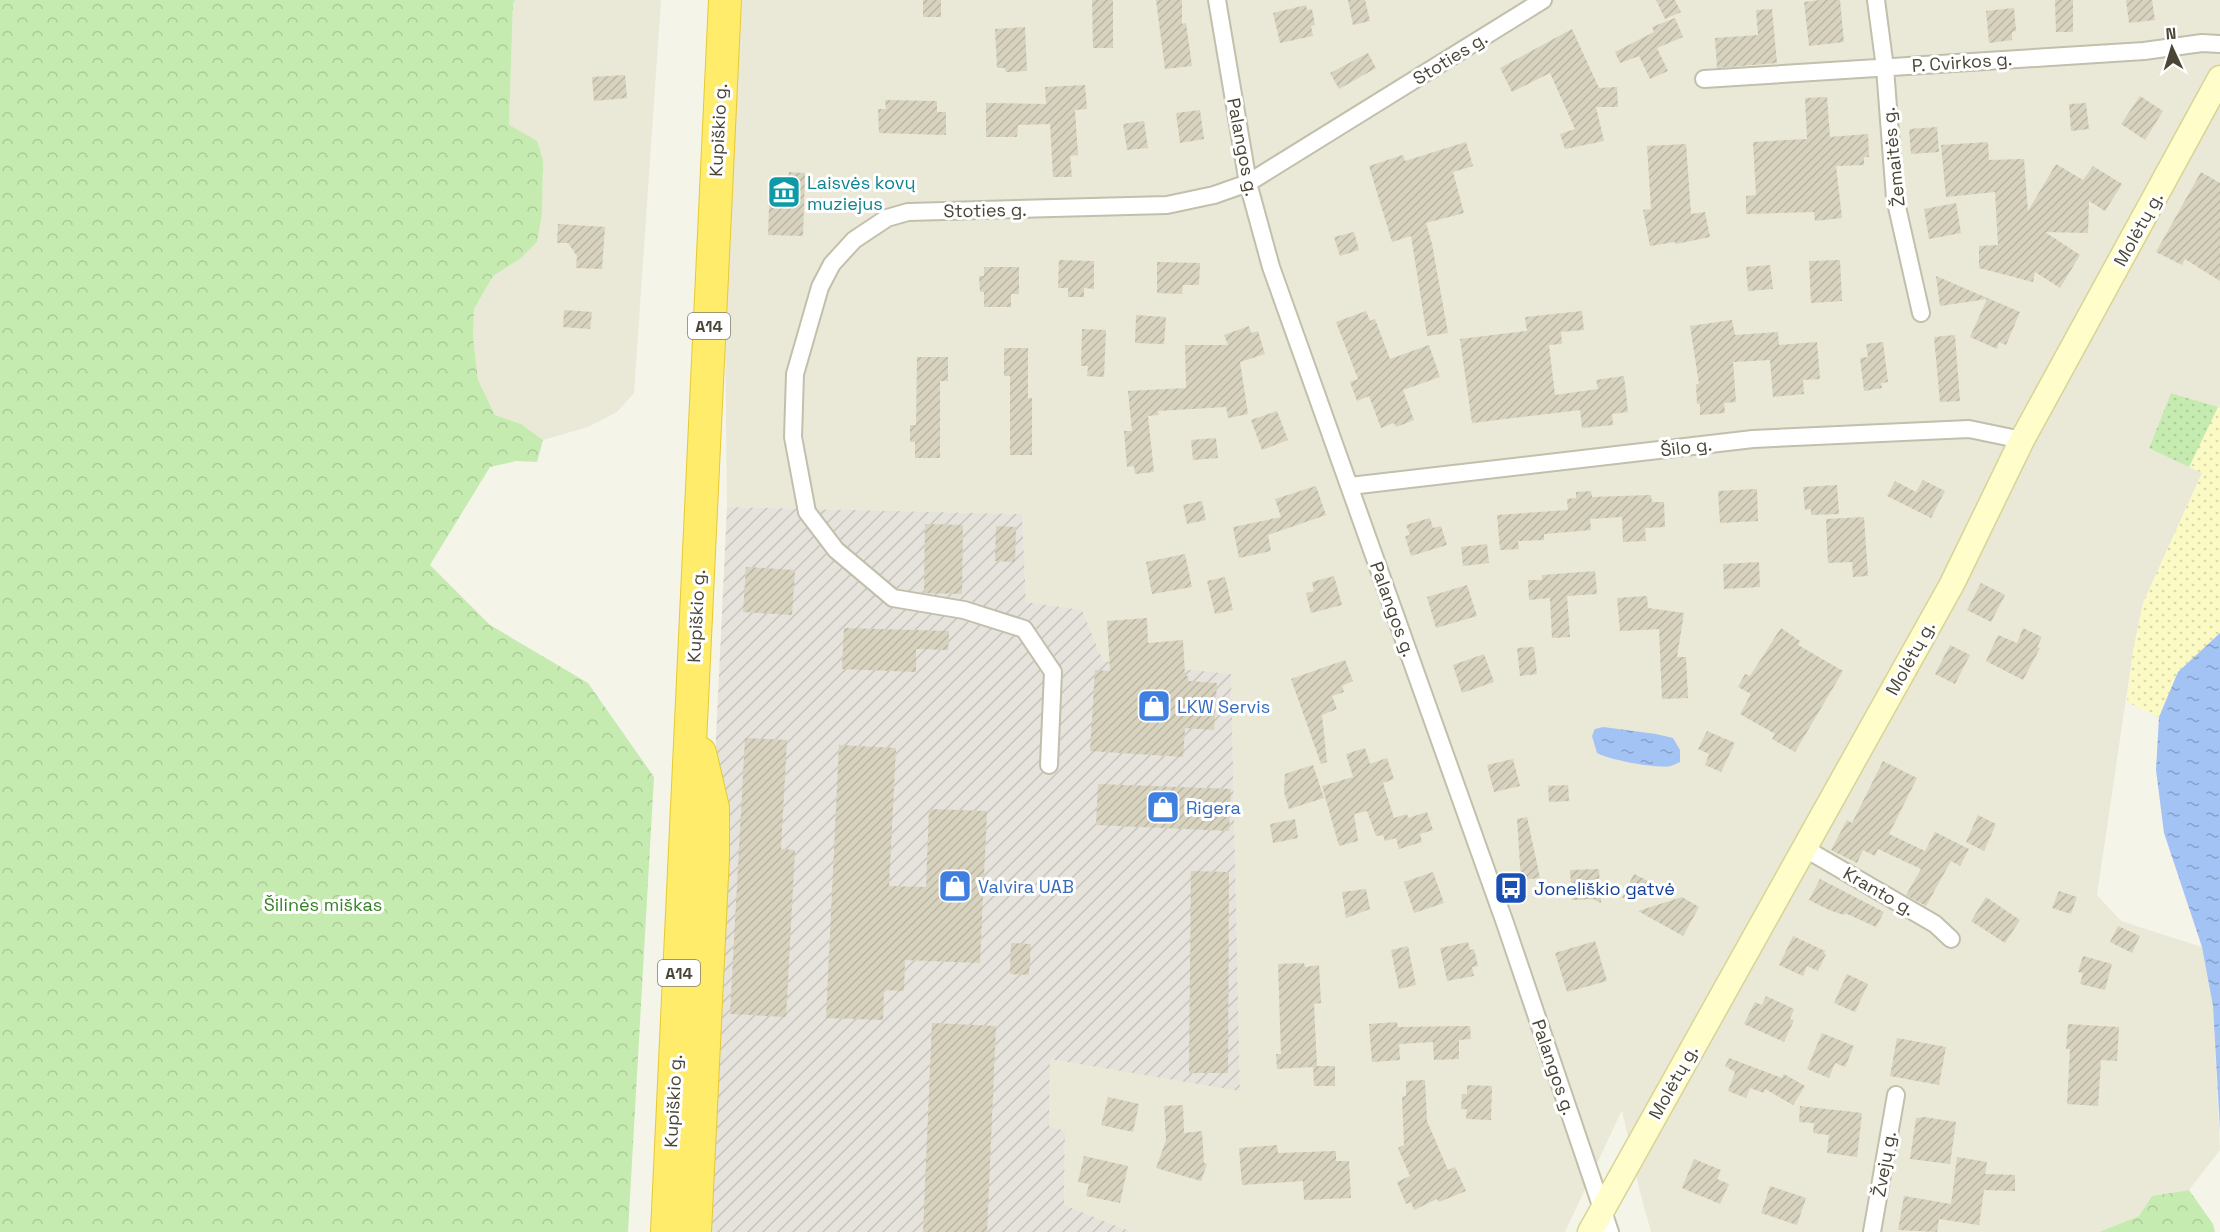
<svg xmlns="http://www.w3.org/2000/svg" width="2220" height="1232" font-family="'Space Grotesk',sans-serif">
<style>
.residential{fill:#eae8d7}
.industrial{fill:url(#industrial-furrows)}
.forest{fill:url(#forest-crowns)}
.sand{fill:url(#sand-dots)}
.park{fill:url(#park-dots)}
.water{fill:url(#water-ripples)}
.building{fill:url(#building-hatch)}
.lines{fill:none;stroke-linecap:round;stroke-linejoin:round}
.street-casing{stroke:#c2bfab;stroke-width:20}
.secondary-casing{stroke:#d8d497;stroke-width:27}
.highway-casing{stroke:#e6c933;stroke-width:34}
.street{stroke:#fff;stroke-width:16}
.secondary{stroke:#fffdca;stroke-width:24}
.highway{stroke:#ffec6b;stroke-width:32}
.labels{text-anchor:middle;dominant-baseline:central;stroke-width:6;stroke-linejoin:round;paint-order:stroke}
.shield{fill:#fff;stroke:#807e73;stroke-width:1.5}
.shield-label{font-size:16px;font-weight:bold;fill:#4a4637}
.street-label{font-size:18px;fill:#4a4637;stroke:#fff}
.culture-label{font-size:18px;fill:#0d838f;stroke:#fff;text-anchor:start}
.shop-label{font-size:18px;fill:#366cbe;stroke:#fff;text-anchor:start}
.transit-label{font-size:18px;fill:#164399;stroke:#fff;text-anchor:start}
.park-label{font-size:18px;fill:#358026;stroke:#fff}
</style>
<defs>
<pattern id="industrial-furrows" width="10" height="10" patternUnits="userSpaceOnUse" patternTransform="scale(1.5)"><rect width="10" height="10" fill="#e5e3db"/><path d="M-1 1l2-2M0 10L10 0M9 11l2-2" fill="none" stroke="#c6c4bd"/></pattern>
<pattern id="forest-crowns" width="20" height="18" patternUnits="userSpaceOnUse" patternTransform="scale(1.5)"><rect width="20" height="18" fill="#c5ebb0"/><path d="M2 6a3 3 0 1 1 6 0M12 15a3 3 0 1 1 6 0" fill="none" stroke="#abcb98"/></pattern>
<pattern id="sand-dots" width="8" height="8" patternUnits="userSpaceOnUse" patternTransform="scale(1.5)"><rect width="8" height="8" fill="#fbfac4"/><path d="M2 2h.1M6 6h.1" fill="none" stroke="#d9d8a9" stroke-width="1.8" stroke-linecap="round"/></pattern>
<pattern id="park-dots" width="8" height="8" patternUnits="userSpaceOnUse" patternTransform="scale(1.5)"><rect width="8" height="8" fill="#c5ebb0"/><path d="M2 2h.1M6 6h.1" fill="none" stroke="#abcb98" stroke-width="1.8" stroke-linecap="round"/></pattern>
<pattern id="water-ripples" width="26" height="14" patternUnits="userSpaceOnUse" patternTransform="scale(1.5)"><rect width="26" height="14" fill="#a3c3f5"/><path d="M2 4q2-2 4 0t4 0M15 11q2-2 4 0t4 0" fill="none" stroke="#87a0c7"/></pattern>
<pattern id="building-hatch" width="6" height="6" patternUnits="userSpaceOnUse" patternTransform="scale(1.5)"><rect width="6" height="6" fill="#d8d3be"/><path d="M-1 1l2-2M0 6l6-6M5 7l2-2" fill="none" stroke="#bbb6a4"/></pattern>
</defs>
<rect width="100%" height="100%" fill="#f5f4e9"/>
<path class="residential" d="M515,0H661L634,393L617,412L588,427L543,440L521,424L495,415L478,380L473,337L474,309L493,276L520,259L537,242L542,214L543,160L509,125L513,3Z
M742,0H2220V408L2171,393L2149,447L2202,473L2143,603L2133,651L2097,895L2121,921L2202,947L2213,1006L2220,1150L2189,1190L2152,1196L2139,1216L2099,1232H1651L1639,1188L1622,1110L1565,1232H1132L1064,1205L1065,1131L1049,1126L1050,1059L1240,1090L1231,674L1103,661L1082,610L1026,602L1022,514L727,507L725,330Z"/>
<path class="industrial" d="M727,507L1022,514L1026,602L1082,610L1103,661L1231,674L1240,1091L1050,1059L1049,1126L1065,1131L1064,1205L1132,1232H702L715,759Z"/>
<path class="forest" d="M0,0H515L513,3L509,125L537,141L543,160L542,214L537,242L520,259L493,276L474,309L473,337L478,380L495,415L521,424L543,440L537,462L516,461L490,467L430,565L490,625L588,683L654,777L628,1232H0Z
M2189,1190L2213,1224L2215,1232H2099L2139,1216L2152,1196Z"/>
<path class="sand" d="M2218,407L2220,408V633L2178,672L2159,717L2127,702L2133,651L2143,603L2202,473L2189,467Z"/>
<path class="park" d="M2171,393L2218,407L2189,467L2149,448Z"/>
<path class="water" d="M2220,633V1131L2213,1006L2202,947L2164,833L2156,770L2159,717L2178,672Z
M1603,727L1656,734L1673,738L1680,750V762C1677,763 1674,765 1671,766C1657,769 1610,760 1597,753L1592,736L1595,729Z"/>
<path class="building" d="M923,0H941V17H923Z
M1092,0H1113V48H1093Z
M1156,0H1182V24L1186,23L1192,66L1165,69Z
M1348,0H1365L1370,21L1353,25Z
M1656,0H1675L1681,12L1665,19Z
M1820,0H1840L1844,42L1809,46L1804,2Z
M2055,0H2073V32H2056Z
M2126,0H2152L2155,20L2129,23Z
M1306,5L1307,10L1312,9L1315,25L1311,26L1313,36L1280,43L1273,13Z
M2014,8L2016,31L2012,32V40L1989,43L1986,11Z
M1772,9L1777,63L1717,68L1715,38L1758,35L1756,10Z
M1675,18L1683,37L1657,48L1668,71L1650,79L1639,56L1620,63L1615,52L1654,32L1652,27Z
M1025,27L1027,71L1006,72L1005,68H997L995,29Z
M1572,29L1599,88L1617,87L1618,107H1596L1604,141L1565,149L1560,134L1575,129L1550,73L1512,92L1500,68Z
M1368,53L1376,68L1339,89L1330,73Z
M625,75L627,98L594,101L592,77Z
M1085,85L1087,109L1075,110L1078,155L1070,156L1072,177H1053L1050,124L1018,125L1017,137H986V103L1046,104L1045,87Z
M2140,96L2163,111L2145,140L2121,124Z
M1827,97L1830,137L1868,134L1869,157H1864V165L1836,166L1842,218L1815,221L1814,212L1746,214V196L1756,195L1753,142L1807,139L1805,98Z
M885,100L937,101V112H946V135L879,133L878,109H886Z
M2086,103L2089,129L2071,131L2069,104Z
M1200,110L1204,139L1180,143L1176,113Z
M1144,121L1148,148L1127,150L1123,124Z
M1937,127L1939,152L1911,154L1909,129Z
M1466,142L1473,166L1453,172L1464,213L1426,223L1432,244L1448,333L1427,336L1411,236L1392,242L1369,166L1403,155L1405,161Z
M1988,142L1989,160L2024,159L2028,211L2056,164L2083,180L2093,166L2122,184L2105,211L2089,201L2088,233L2045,232L2080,255L2060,288L2035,272L2033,282L1979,268V246L1998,245L1995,192L1946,197L1941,145Z
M1686,144L1691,214L1705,212L1710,237L1676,244L1675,242L1650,246L1643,210L1651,209L1647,146Z
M789,172L805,173L803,236L768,235L770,180H788Z
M2201,172L2220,183V281L2185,259L2182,265L2156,252Z
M1956,203L1961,233L1929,239L1924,209Z
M558,224L605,227L602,269L576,268L577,256L568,243H557Z
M1354,232L1359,250L1340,256L1334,237Z
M1059,260L1094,261V289L1084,288V297H1068V288H1058Z
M1840,260L1842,301L1811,303L1809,261Z
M1157,262L1200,263L1199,285H1183L1182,294L1157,293Z
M1770,265L1773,289L1748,291L1746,267Z
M984,267H1019V294H1011V307H984V292H980L979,276H984Z
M1936,276L2020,312L2006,345L1999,342L1997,349L1970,337L1987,299L1940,306Z
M564,310L592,312L590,329L563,327Z
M1366,311L1370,321L1375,319L1390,359L1429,345L1440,377L1403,390L1414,420L1396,427L1394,423L1381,428L1369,396L1357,401L1350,382L1358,379L1336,322Z
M1582,311L1584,330L1561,332L1562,344L1549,345L1555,395L1598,389L1596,380L1624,376L1628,412L1612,414L1613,425L1582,428L1580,410L1472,423L1460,339L1527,331L1525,317Z
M1136,315L1166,317L1164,344L1135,343Z
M1732,320L1735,335L1778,332L1779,345L1817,342L1820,379L1803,380L1804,394L1773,397L1770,360L1733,362L1736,402L1724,403L1725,413L1700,415V404H1697L1696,384H1699L1690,326Z
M1249,326L1251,333L1258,331L1265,354L1240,362L1248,414L1228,418L1226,407L1158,411L1159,415L1148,416L1154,472L1135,474L1134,466L1127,467L1124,431H1132L1128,391L1186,388L1185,345H1228L1224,335Z
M1082,329L1106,330L1104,377L1087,376L1088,366H1081Z
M1955,335L1960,401L1940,402L1934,337Z
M1883,342L1888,382L1881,383L1882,388L1864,391L1860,358L1868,357L1866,344Z
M1004,348H1028V398H1032V455H1010V376H1004Z
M917,357H948V381H940V458H915V442H910V425H916Z
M1277,411L1288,440L1262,450L1251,420Z
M1216,438L1218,458L1193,460L1191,440Z
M1923,480L1945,491L1931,518L1887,496L1895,481L1916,492Z
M1837,485L1839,514L1811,515V509L1805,510L1803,487Z
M1316,486L1326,515L1268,535L1271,551L1239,558L1233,527L1281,517L1275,499Z
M1757,489L1758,521L1720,523L1718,491Z
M1591,491L1592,497L1651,495L1652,502H1664L1665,527L1645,528L1646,541L1623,542L1622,517L1590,519L1591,530L1544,534V540L1518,541L1519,549L1500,550L1497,515L1568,510L1567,499L1576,498V492Z
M1202,501L1206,520L1187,524L1183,505Z
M1864,517L1868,576L1853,577L1852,562L1828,563L1826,519Z
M1430,518L1433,528L1441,526L1447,545L1411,556L1405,536L1410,535L1406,525Z
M925,524L963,525L962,594L924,593Z
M996,526L1016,527L1015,562L995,561Z
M1487,544L1489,563L1463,566L1461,547Z
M1185,554L1192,587L1152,594L1146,562Z
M1759,562L1760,587L1724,589L1723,564Z
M746,567L795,570L792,615L743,612Z
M1595,571L1597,594L1567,596L1570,637L1552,638L1550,598L1529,600L1528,580H1542V575Z
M1334,576L1342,605L1311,613L1306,593L1314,591L1312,582Z
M1225,577L1233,610L1215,614L1207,581Z
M1981,583L2005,595L1991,622L1967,610Z
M1467,585L1477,616L1436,628L1427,597Z
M1647,596L1648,608L1684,613L1677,657H1686L1688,698L1662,699L1659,629L1620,631L1617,598Z
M1147,618L1148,643L1183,640L1185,676H1188V681L1217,683L1214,730L1185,728L1183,757L1090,751L1095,670L1110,671L1107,621Z
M844,628L949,631L948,650L916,649V672L842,669Z
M1781,628L1800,641L1798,645L1843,671L1795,752L1772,739L1775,734L1740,714L1751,694L1738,687L1745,674L1750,676Z
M2023,628L2042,637L2037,647L2040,648L2023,680L1986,661L1998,635L2017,643Z
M1950,645L1970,655L1955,684L1935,674Z
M1534,647L1537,674L1520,676L1517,648Z
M1484,654L1494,682L1462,693L1453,665Z
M1345,660L1353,681L1342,686L1344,692L1332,696L1337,709L1322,715L1327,762L1321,764L1291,679Z
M1707,731L1735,743L1721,772L1705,765L1709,754L1698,749Z
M745,738L787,740L781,849L795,850L786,1017L730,1014Z
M839,745L896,748L889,886L926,887L929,809L987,811L980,963L905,960L904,991L884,990L883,1020L826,1018Z
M1365,748L1370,764L1387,758L1394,779L1383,783L1394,818L1407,814L1408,818L1427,812L1433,830L1420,834L1422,842L1399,849L1396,838L1385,841L1383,835L1376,836L1367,811L1354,814L1358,841L1339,846L1322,786L1353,777L1346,754Z
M1513,759L1520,786L1494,792L1487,765Z
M1883,761L1917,778L1889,834L1925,851L1935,832L1969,849L1960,866L1951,861L1926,906L1906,895L1921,869L1878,849L1875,856L1863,850L1857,863L1831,850L1847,820L1852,823Z
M1313,765L1324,798L1289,809L1284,792L1285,774Z
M1098,784L1231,789L1229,831L1096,825Z
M1568,785L1569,801L1549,802L1548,786Z
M1978,815L1996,824L1984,851L1966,842Z
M1527,817L1540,878L1521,880L1517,819Z
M1295,819L1298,838L1273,843L1270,824Z
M1599,869L1601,903L1593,899L1572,900L1570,870Z
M1191,871L1229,872L1228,1073H1189Z
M1433,872L1444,903L1414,913L1404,882Z
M1634,874L1677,895L1622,898Z
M1820,879L1884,912L1876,927L1845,913L1844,915L1829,910L1809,900Z
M1366,889L1370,909L1346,918L1342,892Z
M2059,891L2077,897L2071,914L2052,908Z
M1682,897L1699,907L1683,936L1638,911Z
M1986,897L2020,920L2005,943L1971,921Z
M2118,926L2140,936L2132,953L2110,942Z
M1793,936L1825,951L1824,954H1826L1818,971L1807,966L1803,976L1779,965Z
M1595,941L1607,981L1567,992L1555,953Z
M1468,942L1470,950L1474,949L1478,966L1472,967L1474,976L1447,981L1440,948Z
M1011,943L1031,944L1029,975L1010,974Z
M1408,946L1416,985L1399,989L1391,950Z
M2083,956L2112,964L2105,990L2080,984L2083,973L2078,972Z
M1304,963L1305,967L1319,965L1321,1003L1314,1004L1317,1066H1335V1086H1314L1313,1067L1277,1069L1276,1054H1281L1278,964Z
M1847,974L1868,984L1855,1012L1834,1003Z
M1766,996L1794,1009L1790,1019L1794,1020L1784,1042L1744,1024L1755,1002L1762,1005Z
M1397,1022L1398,1027L1470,1026L1471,1039L1459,1040V1059L1434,1060L1433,1042L1399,1044L1400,1060L1372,1062L1369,1024Z
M932,1023L996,1026L987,1232H923Z
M2068,1024L2119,1027L2117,1061L2101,1060L2098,1106L2067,1104L2070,1049H2066Z
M1822,1033L1854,1046L1845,1067L1835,1063L1829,1078L1807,1069Z
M1897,1038L1946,1047L1939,1085L1890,1076Z
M1729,1058L1782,1078L1784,1074L1805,1086L1793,1105L1765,1089L1764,1093L1750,1088L1746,1098L1728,1091L1735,1072L1725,1066Z
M1425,1080L1427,1121L1448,1170L1455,1167L1466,1191L1439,1202L1437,1199L1414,1210L1411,1202L1406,1204L1397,1182L1410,1176L1398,1148L1404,1145L1402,1097L1406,1096V1081Z
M1467,1085L1492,1086L1491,1120L1466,1119L1467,1109H1461L1462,1094H1467Z
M1108,1097L1139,1104L1133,1132L1101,1125Z
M1183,1105L1184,1133L1202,1131L1204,1163L1207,1164L1201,1181L1156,1168L1166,1140L1164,1106Z
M1800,1106L1862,1113L1857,1157L1827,1153L1829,1135L1813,1133L1814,1123L1799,1122Z
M1924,1117L1956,1122L1950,1164L1910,1159L1916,1118Z
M1277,1145L1278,1153L1336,1151V1161H1349L1351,1198L1304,1200L1303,1181L1242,1185L1239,1148Z
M1084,1156L1128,1166L1120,1203L1086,1196L1089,1184L1078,1182Z
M1957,1157L1987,1162L1985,1174L2015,1175V1191L1984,1190L1979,1225L1939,1219L1937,1232L1898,1230L1904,1196L1951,1204Z
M1694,1159L1721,1170L1717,1179L1729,1184L1720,1204L1682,1188Z
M1770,1186L1806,1198L1797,1225L1761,1213Z"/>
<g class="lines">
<g class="street-casing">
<path id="street" d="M1217,0L1248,183L1271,267L1505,923L1610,1232
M1876,0L1885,68L1895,198L1921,313
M1704,79L2144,51L2202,43L2220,44
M1350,486L1753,439L1969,429L2022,440
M1049,765L1053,672L1024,629L964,610L893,598L836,550L807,512L793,437L795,374L820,287L832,264L854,240L887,218L908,212L1167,205L1214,195L1248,183L1543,0
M1804,848L1935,924L1951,939
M1872,1232L1896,1095"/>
</g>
<g class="secondary-casing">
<path id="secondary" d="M1590,1232L1952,584L2022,440L2220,78"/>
</g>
<g class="highway-casing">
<path id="highway" d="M667,1232L725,0
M695,1232L713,855V808L700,753"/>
</g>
<use href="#street" class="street"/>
<use href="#secondary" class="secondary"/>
<use href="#highway" class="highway"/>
</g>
<defs>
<g id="museum-square" transform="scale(1.725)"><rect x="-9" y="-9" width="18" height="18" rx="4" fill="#0f9aa8" stroke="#fff"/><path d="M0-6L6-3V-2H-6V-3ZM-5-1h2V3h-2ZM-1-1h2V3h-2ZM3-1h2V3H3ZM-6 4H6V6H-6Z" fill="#fff"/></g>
<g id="shop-square" transform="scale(1.725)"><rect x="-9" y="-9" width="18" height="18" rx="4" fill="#3f7fe0" stroke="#fff"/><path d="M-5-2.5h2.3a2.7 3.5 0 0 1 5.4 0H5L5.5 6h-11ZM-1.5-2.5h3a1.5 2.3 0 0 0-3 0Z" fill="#fff"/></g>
<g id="bus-square" transform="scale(1.725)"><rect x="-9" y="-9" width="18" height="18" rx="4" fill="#1a4fb4" stroke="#fff"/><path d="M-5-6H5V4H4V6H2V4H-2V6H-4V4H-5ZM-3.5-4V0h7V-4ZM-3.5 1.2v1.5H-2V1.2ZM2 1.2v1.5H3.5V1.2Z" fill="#fff"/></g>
</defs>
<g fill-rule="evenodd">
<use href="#museum-square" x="784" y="192"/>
<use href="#shop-square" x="1154" y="706"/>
<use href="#shop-square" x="1163" y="807"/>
<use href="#shop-square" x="955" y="886"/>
<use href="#bus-square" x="1511" y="888"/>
</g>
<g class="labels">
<g class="shield">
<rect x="688" y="313" width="42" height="26" rx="4.5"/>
<rect x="658" y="960" width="42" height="26" rx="4.5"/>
</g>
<g class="shield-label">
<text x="709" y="326">A14</text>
<text x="679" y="973">A14</text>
</g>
<g class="street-label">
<text transform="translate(1450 58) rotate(-32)">Stoties g.</text>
<text transform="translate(1962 62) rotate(-4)">P. Cvirkos g.</text>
<text transform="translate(718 130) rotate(-87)">Kupiškio g.</text>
<text transform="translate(1243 147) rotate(79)">Palangos g.</text>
<text transform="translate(1893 157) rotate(-96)">Žemaitės g.</text>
<text transform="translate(985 210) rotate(-1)">Stoties g.</text>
<text transform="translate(2138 229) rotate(-61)">Molėtų g.</text>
<text transform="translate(1686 447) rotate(-7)">Šilo g.</text>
<text transform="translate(1393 609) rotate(70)">Palangos g.</text>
<text transform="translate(696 616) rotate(-87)">Kupiškio g.</text>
<text transform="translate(1910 658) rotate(-61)">Molėtų g.</text>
<text transform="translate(1879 891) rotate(30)">Kranto g.</text>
<text transform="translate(1554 1067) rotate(71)">Palangos g.</text>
<text transform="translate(1673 1082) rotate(-61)">Molėtų g.</text>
<text transform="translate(673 1101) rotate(-87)">Kupiškio g.</text>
<text transform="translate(1884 1164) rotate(-80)">Žvejų g.</text>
</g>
<g class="culture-label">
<text x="807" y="182">Laisvės kovų<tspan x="807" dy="21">muziejus</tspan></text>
</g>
<g class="shop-label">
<text x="1177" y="706">LKW Servis</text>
<text x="1186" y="807">Rigera</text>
<text x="978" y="886">Valvira UAB</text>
</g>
<g class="transit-label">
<text x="1534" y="888">Joneliškio gatvė</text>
</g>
<g class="park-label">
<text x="323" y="904">Šilinės miškas</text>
</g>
</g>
<g transform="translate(2172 48) rotate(356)" stroke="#ffffff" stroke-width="4.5" paint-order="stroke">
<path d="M0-4.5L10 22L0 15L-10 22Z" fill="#4a4637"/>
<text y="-9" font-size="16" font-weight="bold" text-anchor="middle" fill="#4a4637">N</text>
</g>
</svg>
